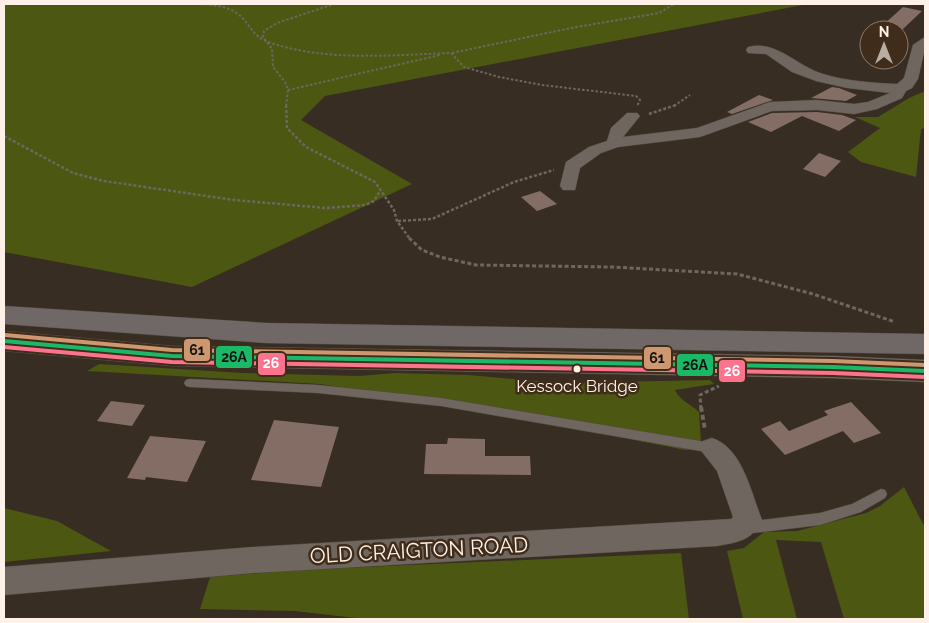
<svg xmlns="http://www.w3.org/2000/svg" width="929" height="623" font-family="Raleway,sans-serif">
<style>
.green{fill:#4c5712}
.building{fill:#846d65}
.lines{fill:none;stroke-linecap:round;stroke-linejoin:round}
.service-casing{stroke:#534a41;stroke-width:1}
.minor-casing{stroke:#534a41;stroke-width:1}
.trunk-casing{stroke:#534a41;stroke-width:1}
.path-far3{stroke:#6e6760;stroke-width:2;stroke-dasharray:2.5 2;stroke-linecap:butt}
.path-far2{stroke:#6e6760;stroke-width:2.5;stroke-dasharray:3 2;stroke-linecap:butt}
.path-far1{stroke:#6e6760;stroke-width:3;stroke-dasharray:4 2.5;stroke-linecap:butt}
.path{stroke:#6e6760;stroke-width:4;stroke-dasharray:5 3;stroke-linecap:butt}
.service{fill:#6f675f;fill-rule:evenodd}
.minor{fill:#6f675f;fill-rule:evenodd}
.trunk{fill:#706866;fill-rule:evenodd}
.bus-1-casing{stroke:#402c1a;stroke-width:8}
.bus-2-casing{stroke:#402c1a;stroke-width:8}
.bus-3-casing{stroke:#402c1a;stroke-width:8}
.bus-1{stroke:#1ab867;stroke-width:4}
.bus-2{stroke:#fc738d;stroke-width:4}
.bus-3{stroke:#cd976f;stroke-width:4}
.bus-dot{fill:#fff1e7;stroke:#402c1a;stroke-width:2}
.labels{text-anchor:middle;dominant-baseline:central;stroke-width:5;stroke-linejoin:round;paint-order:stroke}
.bus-label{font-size:17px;fill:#fff1e7;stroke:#402c1a}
.near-street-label{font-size:21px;fill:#fff1e7;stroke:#402c1a}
.line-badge{stroke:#402c1a;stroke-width:2}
.badge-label{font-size:14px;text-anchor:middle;font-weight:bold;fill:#fff}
.pale-badge-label{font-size:14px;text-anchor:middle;font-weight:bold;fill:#111}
</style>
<rect width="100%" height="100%" fill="#382d22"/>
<path class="green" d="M4,4H808L325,96L301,120L412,184L192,287L4,252Z
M925,91V128L921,129L916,177L861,162L848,152L880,128L855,117H878L909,98Z
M99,364L243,373L360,376L395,373L468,375L559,383L710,380L714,384L675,390C680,401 691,404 699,412L701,443L694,449L685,450L480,409L320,384L87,371Z
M904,487L923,524L925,525V619H844L821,542L776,540L797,619H743L727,551L744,548L764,532L797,531L866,513L880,506Z
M4,508L57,521L111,551L4,562Z
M681,553L689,619H364L295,611L200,609L210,577L296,570Z"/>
<path class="building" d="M903,7L922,11L902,30L883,25Z
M832,87L839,88L857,95L846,101L811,98Z
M759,95L773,100L732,114L727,112Z
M817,112L842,115L856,120L839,131L802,116L771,132L748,122L772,113Z
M819,153L841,161L825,177L803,169Z
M540,191L557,204L537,211L521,197Z
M111,401L145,405L132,426L97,421Z
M851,402L881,433L854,443L843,431L785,455L761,429L780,421L789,431L828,415L824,411Z
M274,420L339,427L321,487L251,480Z
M150,436L206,441L187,482L146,477L145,480L127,478Z
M448,438L485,439V456H530L531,475L424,474L426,444H447Z"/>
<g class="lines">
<g class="service-casing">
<path id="service" d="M190,379L318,385L441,398L712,443L716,445L718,448L716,451L712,453L441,406L318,393L190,387L186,386L184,383L186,380Z
M881,489L885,490L887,494L885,498L861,512L820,525L745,534L740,532L738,528L740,524L745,522L820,513L852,504Z"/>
</g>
<g class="minor-casing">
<path id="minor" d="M925,37V48L918,79L912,88L906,91L902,98L877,109L854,114L817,110L772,111L700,137L618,147L601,153L580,168L575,190H563L560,186L566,162L589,147L607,141L611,128L627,113H637L640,116L623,137L697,128L770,102L817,100L854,104L868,102L890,93L847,88L816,81L792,72L766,54L748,53L746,50L748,47C777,40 796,66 823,74C847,81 872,83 897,84L904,78L913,45Z
M712,438C743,448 751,493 762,520C752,541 738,542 717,546L253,573L4,595V567L253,547L731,519L733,517L717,471L699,448L703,441Z"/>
</g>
<g class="trunk-casing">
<path id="trunk" d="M4,306L266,323L925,334V354L266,343L4,324Z
M4,331L172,346L833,356L925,360V382L833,378L172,366L4,351Z"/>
</g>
<path class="path-far3" d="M205,4C215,6 226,6 235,12C249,20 251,36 268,42C326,62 390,55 451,53L464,67L499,77L542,85L636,96L640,100L637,106
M452,53L571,28L659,13L674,4
M288,90L440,55
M286,106L288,90L285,82L273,67L272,49L263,37L264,31L277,23L334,4
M674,106L690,95"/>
<path class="path-far2" d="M286,105L287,128L306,147L375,182L394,210L397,221L410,239
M649,114L676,105
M4,136L73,173L104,181L234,200L326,208L365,205L374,201L380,191
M398,221L432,219L514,182L554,170"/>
<path class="path-far1" d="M409,238L422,250L440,257L476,265L612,267L737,274L813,294L895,322
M701,409L700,395L719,386"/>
<path class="path" d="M701,407L705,430"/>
<use href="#service" class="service"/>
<use href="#minor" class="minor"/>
<use href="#trunk" class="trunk"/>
<g class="bus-1-casing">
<path id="bus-1" d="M4,341L172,356L833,367L925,371"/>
</g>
<g class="bus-2-casing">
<path id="bus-2" d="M4,347L172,362L833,373L925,377"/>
</g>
<g class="bus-3-casing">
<path id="bus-3" d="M5,335L172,350L833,361L925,365"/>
</g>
<use href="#bus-1" class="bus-1"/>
<use href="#bus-2" class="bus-2"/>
<use href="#bus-3" class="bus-3"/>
</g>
<circle class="bus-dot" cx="577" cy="369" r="4.5"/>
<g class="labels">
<g class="bus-label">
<text x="577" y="386">Kessock Bridge</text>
</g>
<g class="near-street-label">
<text transform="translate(419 550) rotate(-3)">OLD CRAIGTON ROAD</text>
</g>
</g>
<g class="line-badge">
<rect x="183" y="338" width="28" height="24" rx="5" fill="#cd976f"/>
<rect x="215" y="345" width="38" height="24" rx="5" fill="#1ab867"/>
<rect x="643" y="346" width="29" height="24" rx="5" fill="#cd976f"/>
<rect x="257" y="352" width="29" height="24" rx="5" fill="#fc738d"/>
<rect x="676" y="353" width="38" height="24" rx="5" fill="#1ab867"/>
<rect x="718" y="359" width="28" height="24" rx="5" fill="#fc738d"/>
</g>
<g class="badge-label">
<text x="271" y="368">26</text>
<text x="732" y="376">26</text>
</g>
<g class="pale-badge-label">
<text x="197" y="355">61</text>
<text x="234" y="362">26A</text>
<text x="657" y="363">61</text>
<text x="695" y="370">26A</text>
</g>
<rect width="929" height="623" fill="none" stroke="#fff1e7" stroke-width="10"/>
<g transform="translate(884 45)"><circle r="24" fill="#402c1a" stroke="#8c7b6c"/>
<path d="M0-4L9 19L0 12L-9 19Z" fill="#b9aca2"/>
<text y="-8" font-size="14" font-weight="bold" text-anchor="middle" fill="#fff1e7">N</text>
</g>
</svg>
